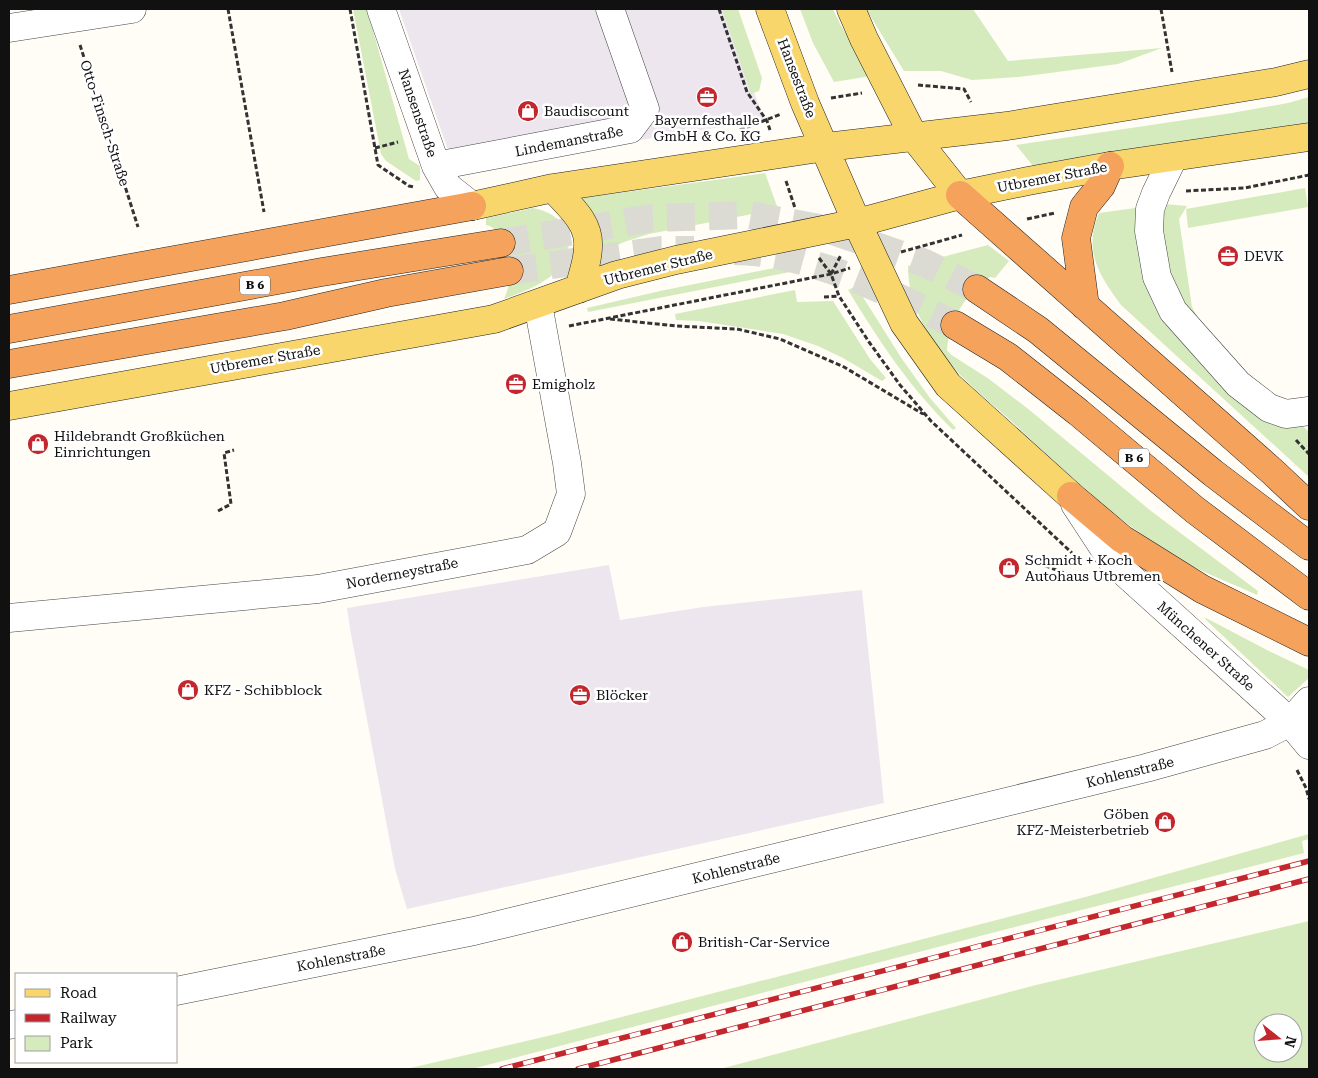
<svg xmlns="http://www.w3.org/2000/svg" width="1318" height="1078" font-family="'Roboto Serif',serif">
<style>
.industrial{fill:#eee6ef}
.green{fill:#d5ebbd;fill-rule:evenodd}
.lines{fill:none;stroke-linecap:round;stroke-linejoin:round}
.highway-tunnel{stroke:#dbdad3;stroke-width:28;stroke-dasharray:28 14;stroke-linecap:butt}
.minor-casing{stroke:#444;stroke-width:29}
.major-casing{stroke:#222;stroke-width:29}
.highway-casing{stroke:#222;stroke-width:29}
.path{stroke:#333;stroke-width:3;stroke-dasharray:5 2.5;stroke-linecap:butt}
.minor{stroke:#fff;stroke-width:28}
.major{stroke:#f9d66b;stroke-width:28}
.highway{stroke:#f5a25d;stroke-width:28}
.rail-casing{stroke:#c4262e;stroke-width:5.5}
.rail{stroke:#fff;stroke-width:4;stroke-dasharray:11;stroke-linecap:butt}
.labels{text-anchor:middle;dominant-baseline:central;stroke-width:5;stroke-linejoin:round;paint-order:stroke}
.shield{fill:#fff;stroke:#585858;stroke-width:1}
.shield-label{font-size:12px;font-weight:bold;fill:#111}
.street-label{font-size:14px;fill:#111;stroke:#fff}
.poi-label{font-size:14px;fill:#111;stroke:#fff;text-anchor:start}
</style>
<rect width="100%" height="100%" fill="#fffdf5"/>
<path class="industrial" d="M399,9H725L764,120L455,170Z
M609,565L620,620L703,607L862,590L884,803L407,909L395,869L350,629L347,608Z"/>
<path class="green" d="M353,9H367L409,159L420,166V180L416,181L386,161L381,154Z
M722,9H738L762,78L759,91L751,94Z
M800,9H833L840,24L871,76L834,82L813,43Z
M866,9H973L1008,61L1162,48L1118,64L1019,77L972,80L941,71H904Z
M1309,97V128L1033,166L1016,145L1232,113L1288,103Z
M765,173L778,209L649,234L627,241L599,252C598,228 596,218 582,198Z
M1305,188L1308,207L1188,228L1186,209Z
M1164,204L1187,206L1179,219L1192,307L1209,336L1309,432V477L1121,305C1099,275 1083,251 1099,213Z
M533,208C548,211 560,217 566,232C580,271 532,289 504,299C514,276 512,258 501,237C497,231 493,226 486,225V218Z
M988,245L1009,261L995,278L990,277C964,295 950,319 947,350L950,354L989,379L1027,408L1151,511L1258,591L1257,595C1234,584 1208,575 1185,562C1119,525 1064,470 1009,419C983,396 954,373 935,344C919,320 908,295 908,266Z
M789,265L790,272L588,312L587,308L660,291Z
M856,286L902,359L930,398L956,428L953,430C910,388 879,341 848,290Z
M795,290L797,302L833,301L870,359L886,378L882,381L843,358L818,346L783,334L699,321L676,320L675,314Z
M1206,618L1267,650L1309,670V678L1288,697L1205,619Z
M1309,834V839L1302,841L1304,853L984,935L472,1069H406L552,1035L1089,896Z
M1309,921V1069H720L1036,985ZM1263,1023H1293V1053H1263Z"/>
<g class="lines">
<path class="highway-tunnel" d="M501,243L652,218L749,215L830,230L925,263L977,289
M734,251C806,251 891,293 955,325
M509,271L661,250H694"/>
<g class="minor-casing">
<path id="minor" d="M381,9L436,166L448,187L472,206
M9,28L132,9
M1173,158L1156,193L1150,209L1149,231L1157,277L1173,311L1238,384L1269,408L1286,414L1309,411
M436,166L630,129L645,109L610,9
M1075,504L1113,562L1290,722L1309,745
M9,618L318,589L527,550L557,532L571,494L567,463L538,304
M176,991L474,931L1146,768L1265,735L1290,722L1309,701
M9,1025L16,1024"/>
</g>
<g class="major-casing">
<path id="major" d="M770,9L805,103L857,223L904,323L948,385L1071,496
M851,9L864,39L914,137L960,195
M553,188C568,205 590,222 588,247C588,261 582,276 579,289
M472,206L553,188L826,147L1007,126L1276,82L1309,74
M9,406L494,319L617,275L676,260L857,223L960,195L1028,181L1110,166L1309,137"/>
</g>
<g class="highway-casing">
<path id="highway" d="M960,195L1274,473L1309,506
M977,289L1038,330L1213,473L1309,546
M9,290L472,206
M1085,306L1076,238L1084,207L1101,186L1110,166
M955,325L1008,357L1078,412L1195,510L1309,596
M9,329L322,272L501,243
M9,364L285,316L386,293L509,271
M1071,496L1122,539L1202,589L1309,642"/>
</g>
<path class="path" d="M228,9L264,212
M350,9L378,165L409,186L414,187
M719,9L747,92L767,121L770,130
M1161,9L1172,72
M80,45L138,227
M918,85L964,89L971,102
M831,98L862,93
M740,130L781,114
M659,137L675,141
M375,148L398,142
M786,181L795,208
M1186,191L1245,188L1309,175
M1027,219L1055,213
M901,252L962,235
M819,258L831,274L839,296L869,342L900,385L931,421L1072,553
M831,274L841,255
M824,297L839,296
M610,319L676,326L737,329L780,339L844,367L923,414
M569,326L831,274L850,268
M1296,440L1309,454
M218,511L231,504L224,453L234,450
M1038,563L1067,574
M1297,770L1306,788L1309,799"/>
<use href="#minor" class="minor"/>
<use href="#major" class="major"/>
<use href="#highway" class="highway"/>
<g class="rail-casing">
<path id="rail" d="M502,1069L1309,861
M578,1069L1309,879"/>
</g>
<use href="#rail" class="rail"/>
</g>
<defs>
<g id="office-disc" transform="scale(1.125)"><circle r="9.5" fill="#c4262e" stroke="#fff"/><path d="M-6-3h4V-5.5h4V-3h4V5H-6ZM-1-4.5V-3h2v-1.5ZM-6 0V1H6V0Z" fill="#fff"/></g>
<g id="shop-disc" transform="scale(1.125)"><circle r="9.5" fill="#c4262e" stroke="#fff"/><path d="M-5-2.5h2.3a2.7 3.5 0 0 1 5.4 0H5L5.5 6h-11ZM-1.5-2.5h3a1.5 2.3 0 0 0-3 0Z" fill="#fff"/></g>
</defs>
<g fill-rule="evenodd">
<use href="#office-disc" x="707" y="97"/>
<use href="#shop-disc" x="528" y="111"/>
<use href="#office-disc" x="1228" y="256"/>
<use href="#office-disc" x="516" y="384"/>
<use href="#shop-disc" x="38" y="444"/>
<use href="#shop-disc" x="1009" y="568"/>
<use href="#shop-disc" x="188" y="690"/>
<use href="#office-disc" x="580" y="695"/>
<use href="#shop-disc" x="1165" y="822"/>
<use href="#shop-disc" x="682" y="942"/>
</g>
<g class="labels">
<g class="shield">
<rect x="240" y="275.5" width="30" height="19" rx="4"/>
<rect x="1119" y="448.5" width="30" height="19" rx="4"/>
</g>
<g class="shield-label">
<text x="255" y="285">B 6</text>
<text x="1134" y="458">B 6</text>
</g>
<g class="street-label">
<text transform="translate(797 78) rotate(69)">Hansestraße</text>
<text transform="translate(418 113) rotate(71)">Nansenstraße</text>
<text transform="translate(105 123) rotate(72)">Otto-Finsch-Straße</text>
<text transform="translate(569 141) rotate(-11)">Lindemanstraße</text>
<text transform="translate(1052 177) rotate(-11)">Utbremer Straße</text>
<text transform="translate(658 267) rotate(-14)">Utbremer Straße</text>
<text transform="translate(265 359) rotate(-10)">Utbremer Straße</text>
<text transform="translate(402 573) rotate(-11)">Norderneystraße</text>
<text transform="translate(1206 646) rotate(42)">Münchener Straße</text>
<text transform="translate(1130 772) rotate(-14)">Kohlenstraße</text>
<text transform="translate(736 868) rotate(-14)">Kohlenstraße</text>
<text transform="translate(341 958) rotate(-11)">Kohlenstraße</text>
</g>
<g class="poi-label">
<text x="544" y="111">Baudiscount</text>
<text x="707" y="120" text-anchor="middle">Bayernfesthalle<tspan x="707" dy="16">GmbH &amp; Co. KG</tspan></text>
<text x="1244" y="256">DEVK</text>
<text x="532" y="384">Emigholz</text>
<text x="54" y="436">Hildebrandt Großküchen<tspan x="54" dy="16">Einrichtungen</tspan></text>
<text x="1025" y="560">Schmidt + Koch<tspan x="1025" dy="16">Autohaus Utbremen</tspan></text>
<text x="204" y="690">KFZ - Schibblock</text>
<text x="596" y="695">Blöcker</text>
<text x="1149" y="814" text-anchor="end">Göben<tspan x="1149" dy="16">KFZ-Meisterbetrieb</tspan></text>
<text x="698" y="942">British-Car-Service</text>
</g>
</g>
<rect width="1318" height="1078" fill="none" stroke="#111111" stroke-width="20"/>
<rect x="15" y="973" width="162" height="90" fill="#ffffff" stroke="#a0a0a0"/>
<rect x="25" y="989" width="25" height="8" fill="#f9d66b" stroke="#a0a0a0"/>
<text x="60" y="998" font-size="15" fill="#111111">Road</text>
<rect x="25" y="1014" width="25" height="8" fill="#c4262e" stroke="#a0a0a0"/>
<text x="60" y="1023" font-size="15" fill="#111111">Railway</text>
<rect x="25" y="1036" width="25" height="15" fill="#d5ebbd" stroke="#a0a0a0"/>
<text x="60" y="1048" font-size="15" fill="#111111">Park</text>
<g transform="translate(1278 1038) rotate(107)"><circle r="24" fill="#ffffff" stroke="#a0a0a0"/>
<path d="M0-4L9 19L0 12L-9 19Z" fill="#c4262e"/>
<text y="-8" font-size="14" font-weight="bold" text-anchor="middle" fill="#111111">N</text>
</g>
</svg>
